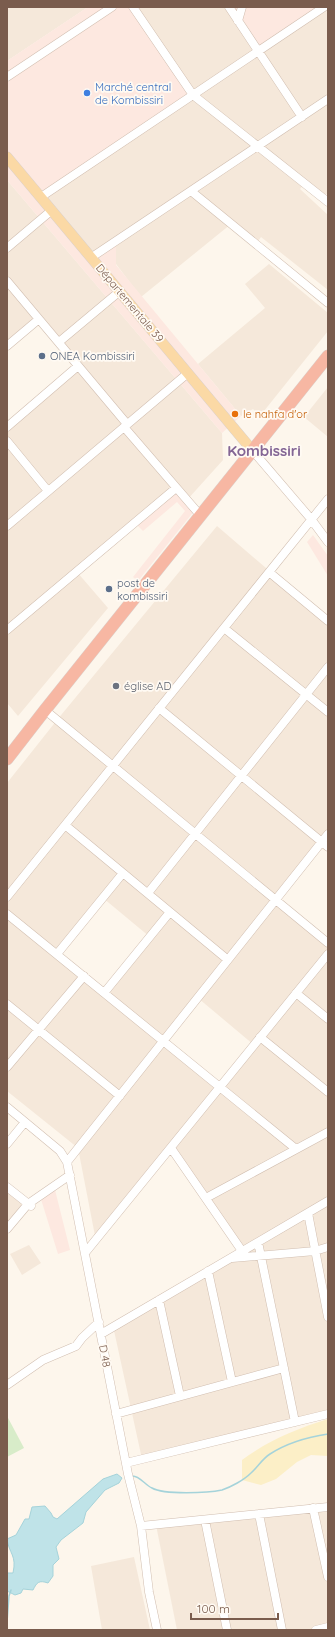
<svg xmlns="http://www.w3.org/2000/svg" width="335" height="1637" font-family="Quicksand,sans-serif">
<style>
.residential{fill:#f5e8da;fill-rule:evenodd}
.commercial{fill:#fde8e0}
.green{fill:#d8ecc9}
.sand{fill:#fcefc7}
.water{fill:#bfe3e8;stroke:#a5d3da}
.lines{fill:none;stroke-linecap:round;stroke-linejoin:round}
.stream{stroke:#a5d3da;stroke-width:1.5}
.minor-casing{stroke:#d1beb0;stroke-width:9}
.major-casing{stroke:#dad1cd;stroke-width:11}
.highway-casing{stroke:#dad1cd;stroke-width:13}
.minor{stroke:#fff;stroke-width:8}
.major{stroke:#fbd9a5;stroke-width:10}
.highway{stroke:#f7b7a3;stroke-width:12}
.shop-dot{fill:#3f7fe0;stroke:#fffaf3;stroke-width:1.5}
.service-dot{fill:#5c6f8a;stroke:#fffaf3;stroke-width:1.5}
.food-dot{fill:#e8710a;stroke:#fffaf3;stroke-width:1.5}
.worship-dot{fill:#6b7280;stroke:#fffaf3;stroke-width:1.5}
.labels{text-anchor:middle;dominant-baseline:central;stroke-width:3.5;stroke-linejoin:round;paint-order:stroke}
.shop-label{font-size:11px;fill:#366cbe;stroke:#fffaf3;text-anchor:start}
.street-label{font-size:11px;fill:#7a5c4d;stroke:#fffaf3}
.service-label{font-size:11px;fill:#4e5e75;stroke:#fffaf3;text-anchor:start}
.food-label{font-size:11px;fill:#c56008;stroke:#fffaf3;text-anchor:start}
.worship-label{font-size:11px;fill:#5b616d;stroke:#fffaf3;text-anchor:start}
.district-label{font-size:15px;font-weight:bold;fill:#846695;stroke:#fffaf3}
</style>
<rect width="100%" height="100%" fill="#fdf6ec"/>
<path class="residential" d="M7,7H88L7,61Z
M133,7H328V193L322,197L305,183L300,189L328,215V290L261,237L256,244L231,224L141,297L116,264L92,257L41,197Z
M7,180L222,433L223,460L187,500L176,488L77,572L108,608L18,716L7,703V427L78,366L39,319L7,346Z
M269,264L328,313V331L260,416L253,409L241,416L198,364L265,308L245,284Z
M328,387V437L304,417Z
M217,526L328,621V834L276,900L328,943V1414L142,1459L113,1326L242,1251L171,1148L96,1241L78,1148L7,1091V783L57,720ZM103,898L150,937L104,993L57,954ZM198,998L254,1045L220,1087L163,1041Z
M7,1187L28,1204L7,1229Z
M29,1245L41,1263L22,1275L10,1254Z
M328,1507V1630H177L156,1525Z
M134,1557L150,1630H102L91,1566Z"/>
<path class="commercial" d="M88,7H133L193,95L42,197L92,257L116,241V265L241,416L222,433L7,180V61Z
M229,7H324L258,51Z
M176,488L195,510L138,581L133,577L185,511L177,502L143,531L135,523Z
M313,535L328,556V576L307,542Z
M54,1186L70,1250L58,1254L40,1196Z"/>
<path class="green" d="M7,1416L24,1448L7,1457Z"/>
<path class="sand" d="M328,1419V1456L311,1455L297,1462L276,1479L261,1485L242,1480V1460C269,1440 296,1429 328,1419Z"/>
<path class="water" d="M117,1474L122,1478L119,1483L105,1490L86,1512L83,1523L61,1540L56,1547L59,1559L53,1565V1576L48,1583C39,1580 37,1582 33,1590L23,1589L21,1593L15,1595L7,1591V1573H13C17,1555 9,1554 7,1539L16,1535L25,1519H29L32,1507L45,1506L51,1513L53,1517L57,1519L103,1479Z"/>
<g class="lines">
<path class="stream" d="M132,1476C139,1475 145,1485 152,1488C164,1495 208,1493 222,1490C231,1487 244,1480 251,1473C258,1467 262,1459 270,1454C287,1443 308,1437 328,1434
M7,1622L9,1596L11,1590"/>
<g class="minor-casing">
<path id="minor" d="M133,7L193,95L328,202
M229,7L302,117
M238,21L242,7
M7,77L112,7
M191,191L328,303
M41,197L324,7
M7,248L52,210
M92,257L328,99
M7,281L127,424
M59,342L120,291
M7,346L39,319
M7,427L78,366
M124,427L200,515
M7,441L48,491
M252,450L311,519L328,542
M7,526L188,373
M269,572L328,621
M224,628L328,712
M7,630L176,488
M159,708L328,847
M45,710L328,943
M65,825L228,960
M148,893L328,667
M7,897L328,499
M7,914L296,1149
M57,954L123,873
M104,993L170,912
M296,993L328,1019
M7,1004L120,1096
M260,1037L328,1092
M7,1067L84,976
M7,1107L60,1151L67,1162L128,1474L141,1526L149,1592L157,1630
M7,1144L25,1122
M171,1148L242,1251
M67,1162L328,834
M7,1187L31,1206
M206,1198L328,1132
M308,1213L328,1317
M7,1229L28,1204L70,1175
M258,1242L295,1422
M85,1253L328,954
M232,1258L315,1251L328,1247
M208,1271L232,1382
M159,1300L180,1396
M101,1334L328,1201
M7,1385L43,1360L76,1346L82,1338L99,1322
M116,1414L284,1368
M126,1463L328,1414
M313,1508L328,1577
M259,1514L282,1630
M205,1520L227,1630
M141,1526L328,1507
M316,1630L328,1627"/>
</g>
<g class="major-casing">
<path id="major" d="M7,157L252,450"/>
</g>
<g class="highway-casing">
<path id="highway" d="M7,759L45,710L328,356"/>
</g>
<use href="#minor" class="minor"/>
<use href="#major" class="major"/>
<use href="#highway" class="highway"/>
</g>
<circle class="shop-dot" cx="87" cy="93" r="4"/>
<g class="service-dot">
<circle cx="42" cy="356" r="4"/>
<circle cx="109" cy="589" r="4"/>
</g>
<circle class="food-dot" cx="235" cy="414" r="4"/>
<circle class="worship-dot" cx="116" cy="686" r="4"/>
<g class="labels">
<g class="shop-label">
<text x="95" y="87">Marché central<tspan x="95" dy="13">de Kombissiri</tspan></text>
</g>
<g class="street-label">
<text transform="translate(130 303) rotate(50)">Départementale 39</text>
<text transform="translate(105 1356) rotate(79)">D 48</text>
</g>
<g class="service-label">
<text x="50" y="356">ONEA Kombissiri</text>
<text x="117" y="583">post de<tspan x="117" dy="13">kombissiri</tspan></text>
</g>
<g class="food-label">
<text x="243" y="414">le nahfa d'or</text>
</g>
<g class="worship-label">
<text x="124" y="686">église AD</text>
</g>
<g class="district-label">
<text x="264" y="450">Kombissiri</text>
</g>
</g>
<rect width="335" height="1637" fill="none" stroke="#7a5c4d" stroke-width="16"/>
<path d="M191 1613v6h87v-6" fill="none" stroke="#7a5c4d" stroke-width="2"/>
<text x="197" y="1613" font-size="12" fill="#7a5c4d" stroke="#fffaf3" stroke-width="3" paint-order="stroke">100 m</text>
</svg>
